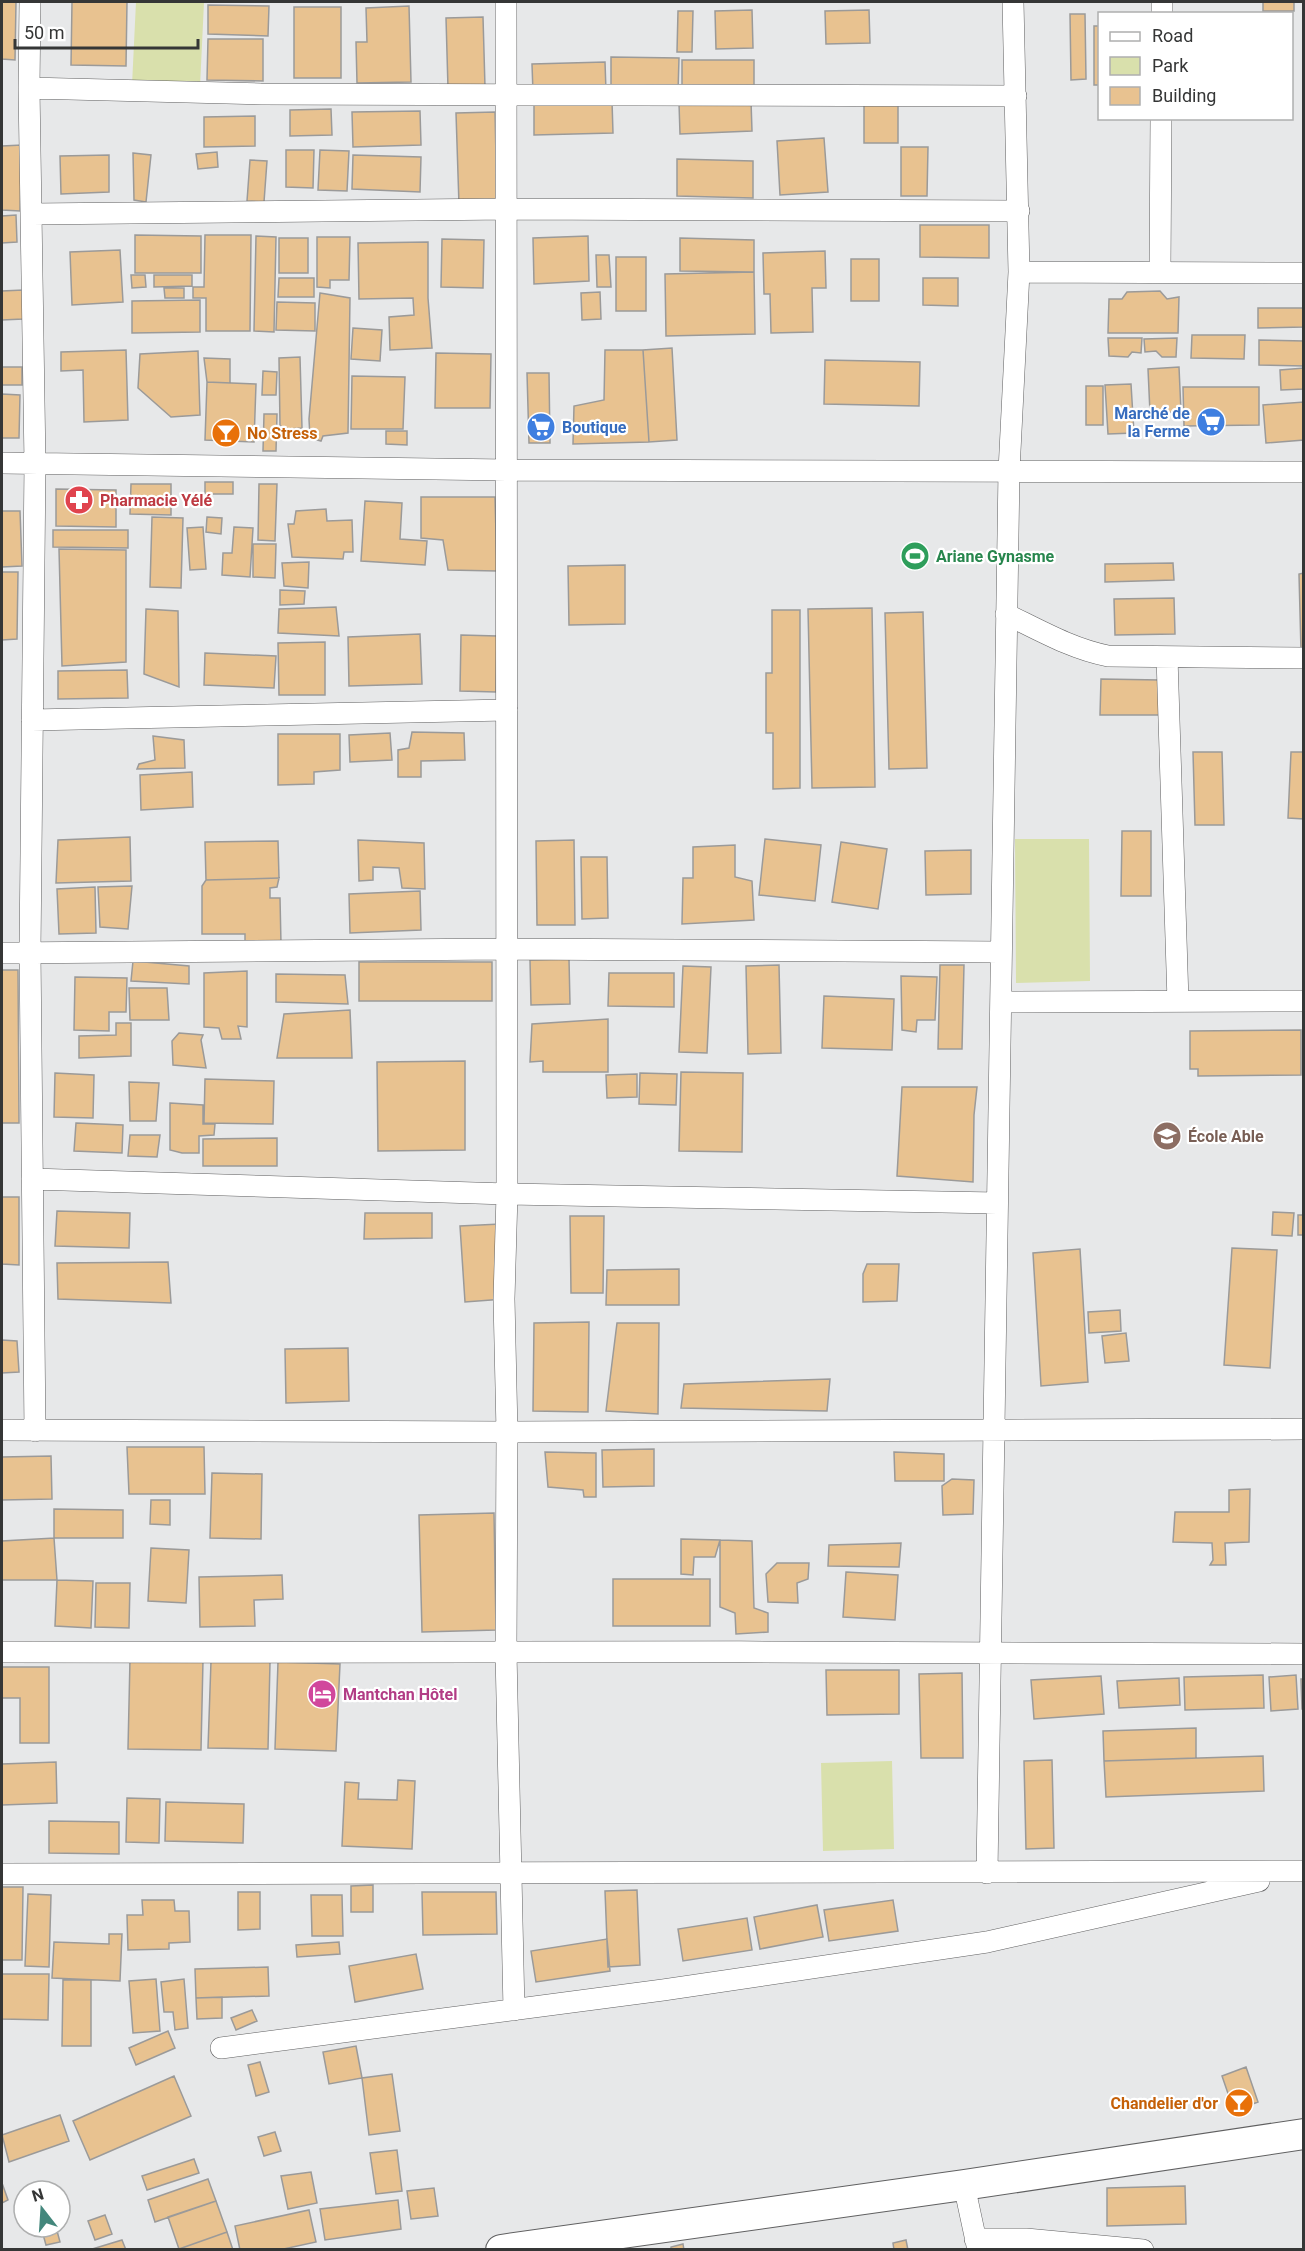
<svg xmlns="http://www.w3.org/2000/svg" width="1305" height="2251" font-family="Roboto,sans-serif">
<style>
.green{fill:#d9e0ac}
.building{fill:#e8c290;stroke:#9b9a99;stroke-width:1.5}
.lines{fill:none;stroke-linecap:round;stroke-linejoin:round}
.street-casing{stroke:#606061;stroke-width:22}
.secondary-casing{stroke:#606061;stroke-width:32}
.street{stroke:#fff;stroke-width:21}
.secondary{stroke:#fff;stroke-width:30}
.labels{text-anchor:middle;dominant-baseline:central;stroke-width:4.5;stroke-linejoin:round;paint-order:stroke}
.shop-label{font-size:16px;font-weight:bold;fill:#366cbe;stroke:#fff;text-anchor:end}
.food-label{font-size:16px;font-weight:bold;fill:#c56008;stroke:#fff;text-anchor:start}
.health-label{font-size:16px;font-weight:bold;fill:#be3a42;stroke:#fff;text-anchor:start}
.leisure-label{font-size:16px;font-weight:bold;fill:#27864d;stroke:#fff;text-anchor:start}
.education-label{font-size:16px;font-weight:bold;fill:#785e54;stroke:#fff;text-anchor:start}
.hotel-label{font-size:16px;font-weight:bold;fill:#b23c85;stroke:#fff;text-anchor:start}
</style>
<rect width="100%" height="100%" fill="#e7e8e9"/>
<path class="green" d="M136,2H204L200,87L132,85Z
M1015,839H1089L1090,981L1016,983Z
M892,1761L894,1849L823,1851L821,1763Z"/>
<path class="building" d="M2,2H16L15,60L2,59Z
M72,2H127L126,66L71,65Z
M1263,2H1294V11H1263Z
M208,5L269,6L268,36L208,34Z
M409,6L411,82L357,83L356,42H367L366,8Z
M294,7H341V78H294Z
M752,10L753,48L716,49L715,11Z
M869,10L870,43L826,44L825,11Z
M678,11H693L692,52H677Z
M1070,14H1085L1086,79L1071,80Z
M483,17L485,87L448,88L446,18Z
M1094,26H1100V85H1094Z
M208,39H263V81L207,80Z
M611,57L679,58L678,92L611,90Z
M682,60H754V92H682Z
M605,62L606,91L533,93L532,64Z
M898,100V143H864V101Z
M612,101L613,133L534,135V104Z
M751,101L752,131L680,134L679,103Z
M331,109L332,135L290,136V110Z
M420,111L421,145L353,147L352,112Z
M495,112L497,204L459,205L456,113Z
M255,116V146L204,147V117Z
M824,138L828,192L780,195L777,141Z
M22,145L20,211L2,210V146Z
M901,147H928L927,196H901Z
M286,150H314L313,188L286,187Z
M320,150L349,151L347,191L318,190Z
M217,152L218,167L198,169L196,154Z
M133,153L151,155L146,202L134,200Z
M109,155V192L61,194L60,156Z
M353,155L421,157L420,192L352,189Z
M677,159L753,161V198L677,196Z
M250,160L267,161L264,202L247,201Z
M16,215L17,242L2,243V216Z
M920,225H989V258L920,257Z
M135,235L201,236V273H135Z
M205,235H251L250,331H206V298H193V287H204Z
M256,236L276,237L274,332L254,331Z
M588,236L589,281L534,284L533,238Z
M317,237H350L349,280H330V288L317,287Z
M279,238H308V273H279Z
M680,238L754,240V272L680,271Z
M442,239L484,240L483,288L441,287Z
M428,242V298L432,348L390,350L389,317L414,315L413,298L359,299L358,243Z
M120,250L123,302L72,305L70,252Z
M825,251L826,288H812L813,332L771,333L770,294H764L763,253Z
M596,255H609L611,287H597Z
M616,257H646V311H616Z
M851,259H879V301H851Z
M754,272L755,334L666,336L665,274Z
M131,275H145L146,287L132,288Z
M154,275H192V286L154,287Z
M279,278H314V297H278Z
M923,278H958V306L923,305Z
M164,288H184V298H165Z
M23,290V319L2,320V291Z
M1160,291L1167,299L1179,297L1178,333H1108L1109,299H1122L1127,292Z
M600,292L601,319L582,320L581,293Z
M320,293L350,298L348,433L323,436L321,441L310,438L309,419Z
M200,300V332L132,333V301Z
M277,302L315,303V331L276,330Z
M1258,308H1304V327L1258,328Z
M353,328L382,330L380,361L351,359Z
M1192,335H1245L1244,359L1191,358Z
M1108,338H1142L1141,353L1132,352L1128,357L1109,356Z
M1177,338L1176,357H1162L1156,351L1145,352L1144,339Z
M1259,340L1304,341V366L1259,365Z
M672,348L677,440L649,442L643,350Z
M126,350L128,420L84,422L83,370L61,371V352Z
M605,350H643L649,442L573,444L574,406L604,400Z
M198,351L200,415L171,417L138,388L140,354Z
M436,353L491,354L490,408H435Z
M300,357L302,428L289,429L280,426L279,358Z
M204,358L230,359V383L207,382Z
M825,360L920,362L919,406L824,404Z
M2,367H22V385H2Z
M1179,367L1181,412L1150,413L1148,369Z
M1304,368V389L1281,390L1280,370Z
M263,371L277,372L276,395H262Z
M527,373H549L550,443H529Z
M352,376L405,377L403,429H351Z
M207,382L256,384L254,442L205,440Z
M1131,384L1134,433L1108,434L1105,385Z
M1086,386H1103V425H1086Z
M1183,387H1259V425L1184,426Z
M2,394L20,395L19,438H2Z
M1304,402V440L1266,443L1263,405Z
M264,414H277L276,451H263Z
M386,431H407V445L386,444Z
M205,482H233V494H205Z
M131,484H171V515L130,514Z
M259,484H277L275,541L258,540Z
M56,489L116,490V527L56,526Z
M421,497H495L497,571L448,570L443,540L421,538Z
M365,501L402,503L400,539L427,541L425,565L361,561Z
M326,509L327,521L352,520L353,552H344L343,559L292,557L288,524H294L296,511Z
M2,511H20L22,566L2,567Z
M152,517L183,518L181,588L150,587Z
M207,517L222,518L221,534L206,532Z
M203,527L206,569L190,570L187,528Z
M234,527L253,528L250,577L222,575L223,553H232Z
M53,530H128V548L53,547Z
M253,544H276L275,578L253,577Z
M59,549L126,550V662L62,666Z
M309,562L308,588L284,586L282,563Z
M1173,563L1174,580L1105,582V564Z
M625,565V624L569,625L568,566Z
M2,572H18L17,639L2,640Z
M1304,573V651H1301L1299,574Z
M280,590L305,591L304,604L280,605Z
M1174,598L1175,634L1115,635L1114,599Z
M336,607L339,636L278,633L279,609Z
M872,608L875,787L812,788L808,609Z
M146,609L178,611L179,687L144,674Z
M772,610H800V788L773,789V733H766V673H772Z
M923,612L927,768L889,769L885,613Z
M420,634L422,684L349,686L348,637Z
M461,635L497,636L496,692L460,691Z
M325,642V695H279L278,643Z
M205,653L276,656L274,688L204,685Z
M127,670L128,698L58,699V671Z
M1101,679L1160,680L1159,715H1100Z
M412,732L464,733L465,760L421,761V777H398V750L409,748Z
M390,733L392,760L350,762L349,735Z
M278,734H340V770L314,772V784L278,785Z
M153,736L184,740L185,768L137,769L139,764L155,760Z
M1193,752H1222L1224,825H1195Z
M1291,752H1304V819L1288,818Z
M192,772L193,807L141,810L140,775Z
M1122,831H1151V896H1121Z
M130,837L131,881L56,883L58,840Z
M765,839L821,845L815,901L759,895Z
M358,840L424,843L425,889L402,888L399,868L373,867V880L359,881Z
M574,840L575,925H537L536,841Z
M278,841L279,878L206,880L205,842Z
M841,842L887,849L878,909L832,902Z
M735,845V877L752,881L754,920L682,924L683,878H693V847Z
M971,850V894L926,895L925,851Z
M581,857H607L608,918L582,919Z
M279,878L277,887L270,888V898H280L281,944L245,943V934H202V886L206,880Z
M132,886L128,929L100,927L98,887Z
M95,887L96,933L59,934L57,889Z
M420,891L421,930L350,933L349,894Z
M569,959L570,1004L531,1005L530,960Z
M133,961L189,966V984L131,981Z
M359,962H492V1001H359Z
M779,965L781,1053L748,1054L746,966Z
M940,965H964L962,1049H938Z
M683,966L711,967L707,1053L679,1052Z
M2,970H18L19,1123H2Z
M247,971V1027L238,1026L241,1039H222L219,1028L204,1027V973Z
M609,973H674V1007L608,1006Z
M276,974L345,975L348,1004L276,1002Z
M901,976L937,977L935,1020H917L916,1032L902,1030Z
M75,977L127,978L126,1012H109V1031L74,1030Z
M129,988H167L169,1020H130Z
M824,996L894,999L892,1050L822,1048Z
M350,1010L352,1058H277L284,1014Z
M608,1019V1072H543V1061L530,1062L532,1024Z
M116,1023H131V1056L79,1058V1036L116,1035Z
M1301,1030V1075L1198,1076V1069H1190V1031Z
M179,1033L203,1035L201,1040L206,1068L173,1065L172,1041Z
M465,1061V1150L378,1151L377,1062Z
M681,1072L743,1073L742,1152L679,1151Z
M55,1073L94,1075L93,1118L54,1117Z
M640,1073L677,1074L676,1105L639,1104Z
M637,1074V1097L607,1098L606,1075Z
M205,1079L274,1081L273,1124L204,1123Z
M129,1082L159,1083L156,1121H130Z
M902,1087H977L974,1115L973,1182L897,1176Z
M170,1103L203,1105V1124H215L214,1135L199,1136V1153H182L170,1150Z
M76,1123L123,1125L122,1153L74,1151Z
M130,1135H160L157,1157L128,1156Z
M277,1138V1166H203V1139Z
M2,1197H19V1265L2,1264Z
M57,1211L130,1213L129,1248L55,1246Z
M1273,1212L1294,1213L1292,1236L1272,1235Z
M365,1213H432V1238L364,1239Z
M1298,1215H1304V1235H1298Z
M570,1216H604L603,1293H571Z
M500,1224L504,1299L465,1302L460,1226Z
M1232,1248L1277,1250L1270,1368L1224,1365Z
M1080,1249L1088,1382L1041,1386L1033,1253Z
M168,1262L171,1303L58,1299L57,1263Z
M867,1264H899L897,1301L863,1302V1274Z
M679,1269V1305H606L607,1270Z
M1120,1310L1121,1331L1089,1333L1088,1312Z
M589,1322L588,1412L533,1411L534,1323Z
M617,1323H659L658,1414L606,1411Z
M1126,1333L1129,1361L1105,1363L1102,1336Z
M2,1340L17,1341L19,1372L2,1373Z
M348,1348L349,1401L286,1403L285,1349Z
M830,1379L827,1411L681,1408L684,1384Z
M127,1447H204L205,1494H129Z
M654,1449V1486L603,1487L602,1450Z
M545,1452L596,1453V1497H584L583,1490L548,1487Z
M894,1452L944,1454V1481H895Z
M51,1456L52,1499L2,1500V1457Z
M212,1473L262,1474L261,1539L210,1538Z
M952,1479L974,1480L973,1514L943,1515L942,1486Z
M1250,1489L1249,1542L1225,1543L1226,1565H1210L1213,1560L1212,1543L1173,1542L1175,1512H1229V1490Z
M151,1500H170V1525L150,1524Z
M54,1509L123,1510V1538H54Z
M494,1513L496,1630L422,1632L419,1515Z
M54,1538L57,1580H2V1541Z
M681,1539L720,1540L715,1557H694L693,1575L681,1574Z
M720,1540L752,1541L754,1608L768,1613V1632L736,1634L735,1613L720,1607Z
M901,1543L899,1567L828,1566L829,1545Z
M151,1548L189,1550L186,1603L148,1601Z
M777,1563H809L808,1579L797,1583L798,1603L768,1602L766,1574Z
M846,1572L898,1575L895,1620L843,1617Z
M282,1575L283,1599L254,1600L255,1626L200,1627L199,1577Z
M613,1579H710V1626H613Z
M57,1580L93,1581L91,1628L55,1626Z
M96,1583H130L129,1628L95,1627Z
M130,1659L203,1660L201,1750L128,1749Z
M211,1661L270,1662L268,1749L208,1748Z
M278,1662L340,1664L336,1751L275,1749Z
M2,1667H49V1743H20V1698H2Z
M826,1670H899V1714L827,1715Z
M962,1673L963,1758H921L919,1674Z
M1263,1675L1264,1708L1185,1710L1184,1677Z
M1296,1675L1298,1709L1271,1711L1269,1677Z
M1101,1676L1104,1714L1034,1719L1031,1680Z
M1179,1678L1180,1705L1119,1708L1117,1681Z
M1301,1679H1304V1709H1302Z
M1196,1728V1758L1104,1761L1103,1731Z
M1263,1756L1264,1791L1106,1797L1104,1761Z
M1052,1760L1054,1848L1026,1849L1024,1761Z
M56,1762L57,1803L2,1805V1764Z
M398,1780L415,1781L412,1849L342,1846L345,1782L359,1783L358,1799L397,1800Z
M127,1798L160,1799L159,1843L126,1842Z
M166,1802L244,1804L243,1843L165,1841Z
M49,1821L119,1822V1854L49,1853Z
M373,1885V1912H351V1886Z
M2,1887H23L22,1960H2Z
M637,1890L640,1965L608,1967L605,1891Z
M238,1892H260V1929L238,1930Z
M422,1892H496L497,1934L423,1935Z
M28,1894L51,1895L49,1967L25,1966Z
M311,1895H342L343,1936H312Z
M142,1900H174L175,1911H189L190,1942L169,1943V1949L128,1950L127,1915H143Z
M893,1900L898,1931L829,1941L824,1910Z
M817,1905L823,1937L760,1949L754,1917Z
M747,1918L752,1950L683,1961L678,1929Z
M109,1934H122L120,1981L52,1978L54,1942L109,1944Z
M607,1939L610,1971L536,1982L531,1951Z
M339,1942L340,1954L297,1957L296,1945Z
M416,1954L423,1989L355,2002L349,1966Z
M268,1967L269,1996L196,1998L195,1969Z
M2,1974H49L48,2020L2,2019Z
M156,1979L160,2031L133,2033L129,1981Z
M184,1979L188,2028L175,2030L173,2012H164L161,1982Z
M63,1980H91V2046H62Z
M222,1997V2018L197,2019L196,1998Z
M252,2010L257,2021L236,2030L231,2018Z
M168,2031L175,2048L136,2065L129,2048Z
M356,2046L362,2078L329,2084L323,2052Z
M260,2062L269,2092L256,2096L248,2065Z
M1246,2067L1258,2102L1234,2111L1222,2076Z
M392,2074L400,2131L369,2135L362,2078Z
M174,2076L191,2116L90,2160L73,2121Z
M60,2115L69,2141L9,2162L2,2135Z
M275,2132L281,2151L264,2156L258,2137Z
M397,2150L402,2191L376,2194L370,2153Z
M194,2159L199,2173L147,2190L142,2176Z
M311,2172L317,2203L288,2209L281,2176Z
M208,2179L216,2201L155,2222L148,2200Z
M2,2183L8,2200L2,2203Z
M1185,2186L1186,2224L1107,2226V2188Z
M434,2188L438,2216L411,2219L407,2191Z
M398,2200L401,2229L325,2240L320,2209Z
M216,2201L227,2232L179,2249L168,2217Z
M309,2210L316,2242L279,2250H240L235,2226Z
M105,2215L112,2234L95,2240L88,2221Z
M41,2227H56L60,2242L46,2245Z
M227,2232L233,2250H177L179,2249Z
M122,2240L126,2250H89Z
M906,2240L908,2250H894L893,2243Z
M683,2244L684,2250H671V2247Z"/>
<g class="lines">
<g class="street-casing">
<path id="street" d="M30,2L29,88L35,463L30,952L35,1431
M506,2L507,1194L504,1299L507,1432L506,1653L514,2010
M1162,14V2
M29,88L261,94L1016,96
M32,214L508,209L1019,211
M1019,272L1304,273
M1160,272L1161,118
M2,463L507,470L1304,472
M1006,614C1039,630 1072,649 1108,656L1304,658
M1167,657L1178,1001
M32,720L507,710
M2,953L507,949L1001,952
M1001,1002L1304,1001
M32,1179L507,1194L997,1203
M2,1430L507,1432L1304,1429
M2,1652C436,1653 870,1650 1304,1654
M987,1873L1009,471L1019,272L1013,2
M2,1874L1304,1871
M221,2048L663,1990L987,1942L1259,1881
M964,2185L978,2250
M975,2239H1026L1143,2250"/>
</g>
<g class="secondary-casing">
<path id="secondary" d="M501,2250L964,2185L1304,2134"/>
</g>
<use href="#street" class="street"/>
<use href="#secondary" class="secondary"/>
</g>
<defs>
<g id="supermarket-disc" transform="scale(1.5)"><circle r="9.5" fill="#3f7fe0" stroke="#fff"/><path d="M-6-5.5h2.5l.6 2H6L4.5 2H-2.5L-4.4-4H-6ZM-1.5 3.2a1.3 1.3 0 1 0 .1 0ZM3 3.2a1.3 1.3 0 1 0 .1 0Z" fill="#fff"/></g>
<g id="bar-disc" transform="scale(1.5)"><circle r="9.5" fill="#e8710a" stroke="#fff"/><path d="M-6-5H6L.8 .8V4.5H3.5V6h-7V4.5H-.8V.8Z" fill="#fff"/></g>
<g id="pharmacy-disc" transform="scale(1.5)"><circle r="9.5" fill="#e0444e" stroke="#fff"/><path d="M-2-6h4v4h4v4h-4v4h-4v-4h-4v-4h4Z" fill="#fff"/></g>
<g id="stadium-disc" transform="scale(1.5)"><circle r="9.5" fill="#2e9e5b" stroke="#fff"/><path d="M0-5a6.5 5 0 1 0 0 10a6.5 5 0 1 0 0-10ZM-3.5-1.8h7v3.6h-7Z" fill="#fff"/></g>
<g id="school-disc" transform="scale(1.5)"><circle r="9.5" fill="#8d6e63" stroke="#fff"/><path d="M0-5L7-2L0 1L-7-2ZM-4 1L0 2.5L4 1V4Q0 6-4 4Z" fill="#fff"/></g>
<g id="hotel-disc" transform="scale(1.5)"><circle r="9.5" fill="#d1479c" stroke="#fff"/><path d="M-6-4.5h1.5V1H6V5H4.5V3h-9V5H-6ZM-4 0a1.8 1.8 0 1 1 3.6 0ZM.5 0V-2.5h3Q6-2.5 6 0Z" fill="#fff"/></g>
</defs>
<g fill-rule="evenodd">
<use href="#supermarket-disc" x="1211" y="422"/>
<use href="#supermarket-disc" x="541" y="427"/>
<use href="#bar-disc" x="226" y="433"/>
<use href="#pharmacy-disc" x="79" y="500"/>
<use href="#stadium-disc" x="915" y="556"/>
<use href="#school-disc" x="1167" y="1136"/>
<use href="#hotel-disc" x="322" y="1694"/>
<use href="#bar-disc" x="1239" y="2103"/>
</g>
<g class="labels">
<g class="shop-label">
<text x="1190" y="413">Marché de<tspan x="1190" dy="18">la Ferme</tspan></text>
<text x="562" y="427" text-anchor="start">Boutique</text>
</g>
<g class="food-label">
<text x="247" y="433">No Stress</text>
<text x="1218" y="2103" text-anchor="end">Chandelier d'or</text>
</g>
<g class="health-label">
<text x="100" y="500">Pharmacie Yélé</text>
</g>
<g class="leisure-label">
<text x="936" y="556">Ariane Gynasme</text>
</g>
<g class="education-label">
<text x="1188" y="1136">École Able</text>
</g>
<g class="hotel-label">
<text x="343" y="1694">Mantchan Hôtel</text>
</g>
</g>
<rect width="1305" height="2251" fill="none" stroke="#353636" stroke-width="6"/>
<rect x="1098" y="12" width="195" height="108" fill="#ffffff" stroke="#aeafaf" stroke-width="1.5"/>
<rect x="1110" y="32" width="30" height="9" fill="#ffffff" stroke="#aeafaf" stroke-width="1.5"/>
<text x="1152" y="42" font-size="18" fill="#353636">Road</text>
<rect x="1110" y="57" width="30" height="18" fill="#d9e0ac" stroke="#aeafaf" stroke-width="1.5"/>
<text x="1152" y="72" font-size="18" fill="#353636">Park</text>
<rect x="1110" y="87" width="30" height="18" fill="#e8c290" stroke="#aeafaf" stroke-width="1.5"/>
<text x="1152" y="102" font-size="18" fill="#353636">Building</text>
<g transform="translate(42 2209) rotate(343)"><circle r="28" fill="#ffffff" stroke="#aeafaf" stroke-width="1.5"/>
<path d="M0-4.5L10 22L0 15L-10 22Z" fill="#43877c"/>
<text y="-9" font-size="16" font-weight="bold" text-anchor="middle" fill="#353636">N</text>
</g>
<path d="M15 39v9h183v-9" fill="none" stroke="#353636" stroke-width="3"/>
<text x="24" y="39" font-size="18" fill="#353636" stroke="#ffffff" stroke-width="4.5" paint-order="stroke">50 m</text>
</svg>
